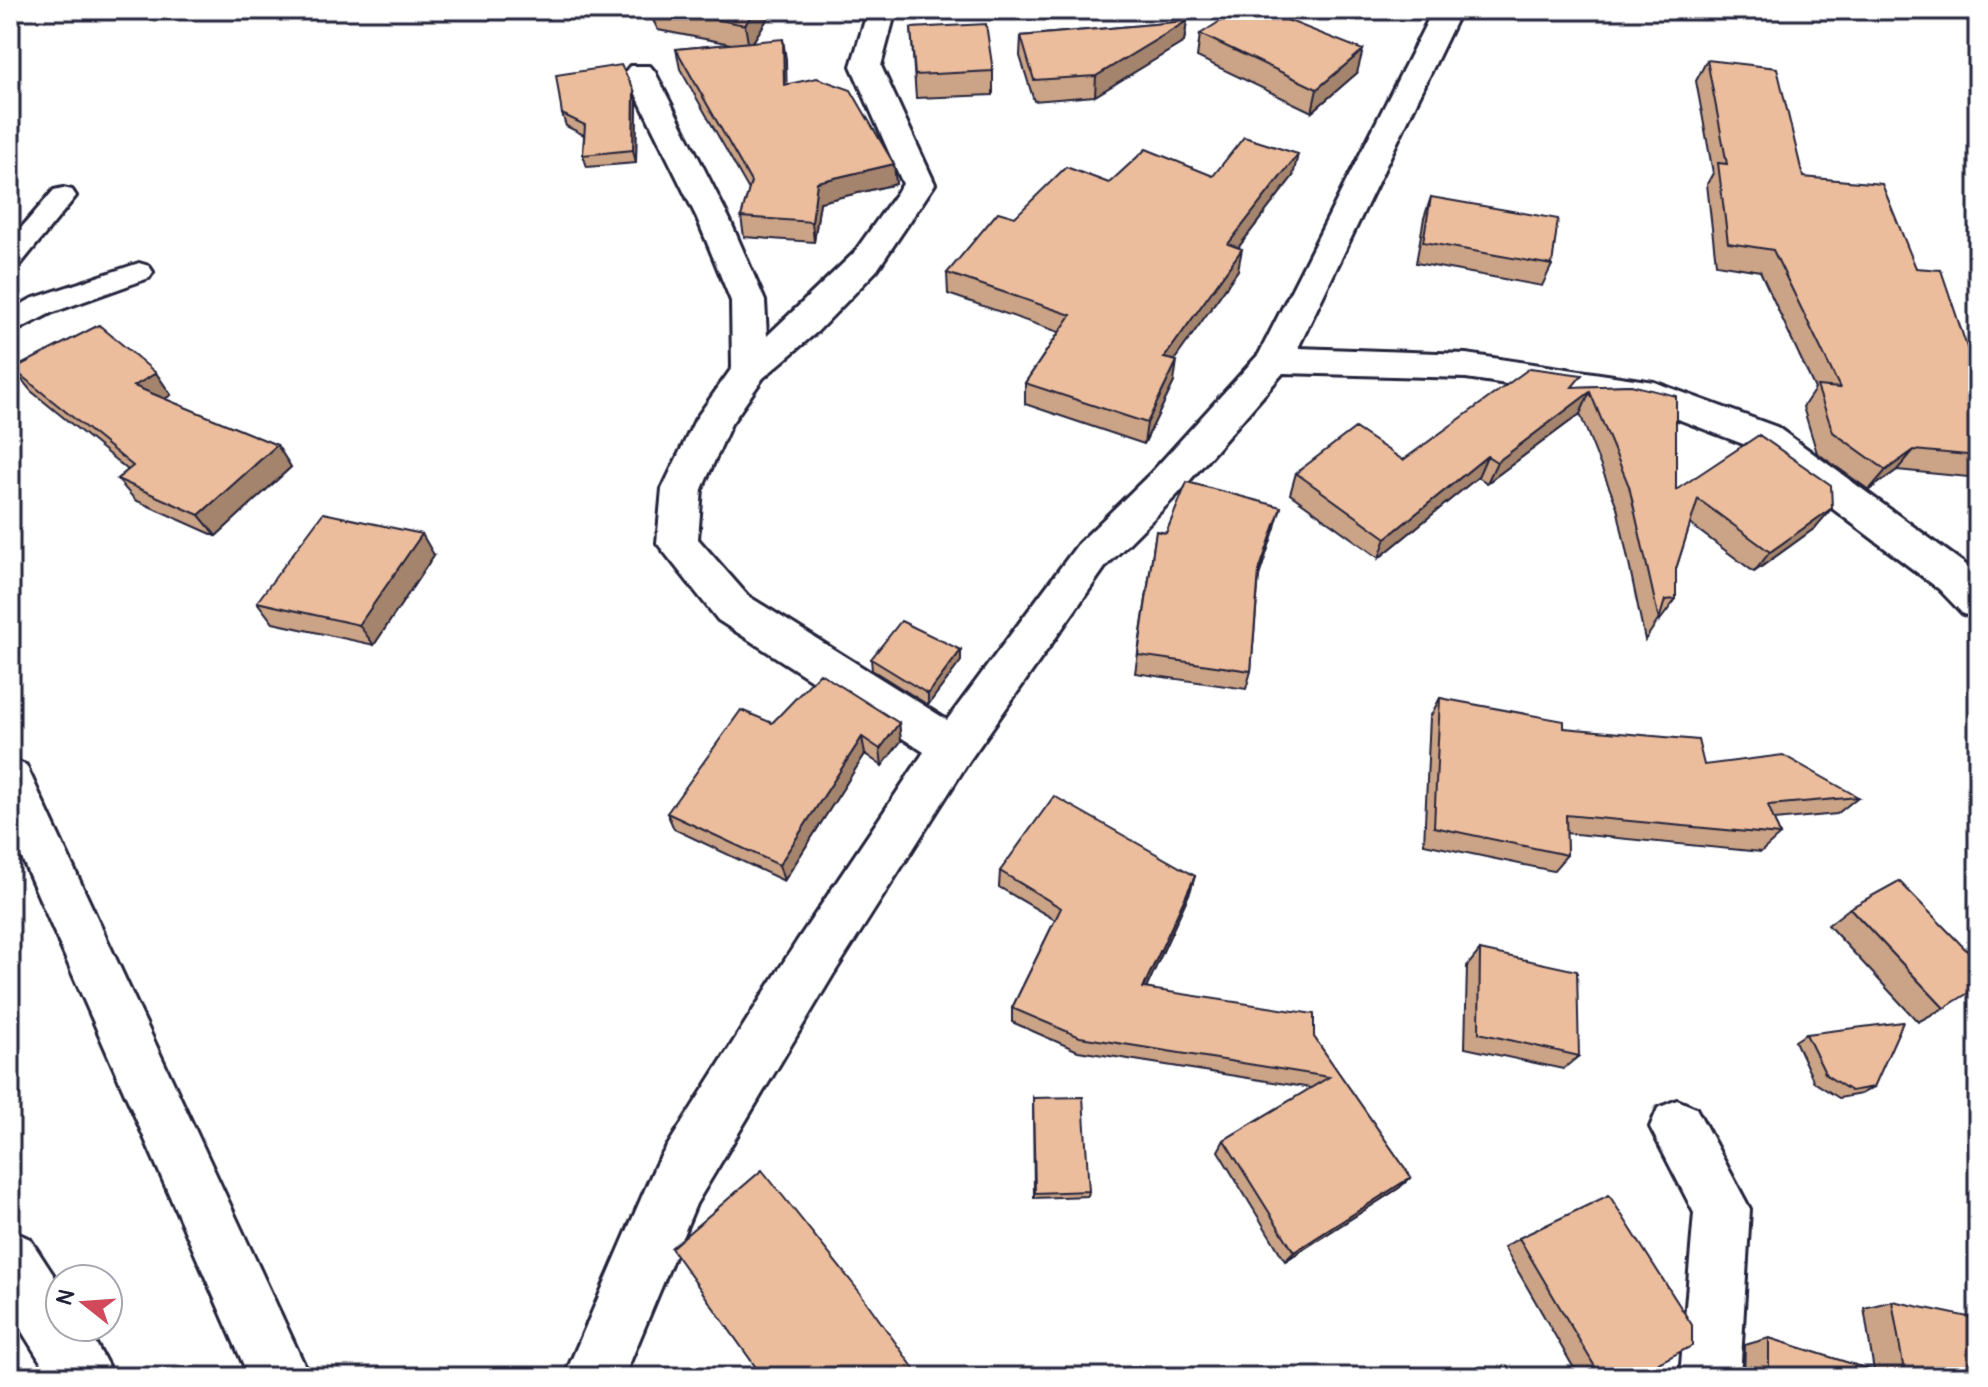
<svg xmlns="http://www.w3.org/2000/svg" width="1988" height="1387" font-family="Pangolin,sans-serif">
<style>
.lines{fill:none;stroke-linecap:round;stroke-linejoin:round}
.service-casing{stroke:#22223b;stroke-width:6}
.minor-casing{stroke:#22223b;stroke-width:6}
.secondary-casing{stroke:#22223b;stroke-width:6}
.service{fill:#fff;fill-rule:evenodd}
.minor{fill:#fff;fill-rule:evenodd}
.secondary{fill:#fff;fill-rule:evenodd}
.wall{fill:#cba386;stroke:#22223b;stroke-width:2}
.shaded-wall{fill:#a5846d;stroke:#22223b;stroke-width:2}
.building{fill:#ecbd9c;stroke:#22223b;stroke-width:2}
</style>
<rect width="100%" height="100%" fill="#fff"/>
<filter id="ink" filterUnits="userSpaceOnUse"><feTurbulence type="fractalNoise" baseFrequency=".0125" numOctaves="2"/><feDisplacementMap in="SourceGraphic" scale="16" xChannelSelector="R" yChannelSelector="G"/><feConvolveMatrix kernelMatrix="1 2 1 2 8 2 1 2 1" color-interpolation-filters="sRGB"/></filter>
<g filter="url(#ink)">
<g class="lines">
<g class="service-casing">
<path id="service" d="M63,188L72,190L76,196L20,265L10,268V241L54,190Z
M139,263L149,266L153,272L149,278L51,313L10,334V311L31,299Z"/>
</g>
<g class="minor-casing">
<path id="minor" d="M868,10H896L881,66L935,184L877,270L818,331L763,378L731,424L702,489L698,539L748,596L947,720L1078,544L1150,474L1259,354L1433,10H1461L1298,348L1466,354L1654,382L1777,427L1969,567L1978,576V618L1963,614L1939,589L1751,447L1636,403L1466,378L1283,373L1178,494L1106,566L969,761L833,975L696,1204L624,1377H564L656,1164L797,941L924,752L718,620L657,543L662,489L695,420L732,368L731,301L697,218L625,72L630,66H650L655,72L729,218L765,301L767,336L853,254L903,184L851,66Z
M1677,1100L1696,1108L1750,1209L1740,1377H1680L1694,1213L1650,1127L1658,1108Z
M10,1230L30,1239L60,1285V1327H87L114,1377H50L10,1312Z"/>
</g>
<g class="secondary-casing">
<path id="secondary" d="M10,759L26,765L310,1377H249L10,831Z"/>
</g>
<use href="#service" class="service"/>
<use href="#minor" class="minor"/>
<use href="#secondary" class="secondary"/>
</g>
<path class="wall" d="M648,10H773L753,42L786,59V85L894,164L896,184L820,202L814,242L744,237L741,217L749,190L680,69L676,49L731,44L658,30Z
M1187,21L1184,42L1095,96L1034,101L1020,56L1021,36Z
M911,28L993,71V95L916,98Z
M1200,34L1357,73L1312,112L1197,57Z
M1707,60L1803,177L1916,268L1978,380V478L1897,470L1869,490L1817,453L1803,407L1815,389L1760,271L1716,264L1707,184L1713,173L1696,81Z
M634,90L637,102L636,163L587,167L583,155L584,135L566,126L562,114Z
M1213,176H1293L1238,248V270L1174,360V382L1144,444L1025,404V383L1059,332L948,294L947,273L1015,217L1109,183Z
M1431,197L1552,265L1542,286L1416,263L1424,218Z
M13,369L156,373L171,395L164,399L277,445L291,467L216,536L135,500L117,479L128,470L31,391Z
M1631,385L1676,490L1815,528L1754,572L1690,524L1676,569V599L1661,619H1659L1645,640L1617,507L1580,414L1487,483L1478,477L1379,558L1290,494L1296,473L1403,460L1577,387Z
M1275,527L1259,576L1251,671L1246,689L1135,673L1156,531L1166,533Z
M434,555L374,645L273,623L257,602Z
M961,650V661L928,705L872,670L871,659Z
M1440,698L1564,728L1704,765L1858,797L1837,814L1774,820L1780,835L1761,852L1566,833L1567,855L1553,871L1424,844L1430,717Z
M772,723H899L901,741L882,766L865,754L784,881L674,829L667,813Z
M1000,871L1195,876L1190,892L1146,988L1314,1037L1411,1177L1399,1188L1285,1261L1218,1151L1224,1140L1311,1088L1078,1051L1012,1022V1008L1055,920L999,887Z
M1850,908L1944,1008L1918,1022L1828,925Z
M1480,950L1579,1056L1563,1069L1465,1048L1467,966Z
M1806,1034L1874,1087L1861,1094L1839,1098L1814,1082L1795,1041Z
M1033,1098L1089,1191L1088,1196L1034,1198Z
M1519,1238L1631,1377H1579L1504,1247Z
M1892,1301L1978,1377H1744L1745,1345L1769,1338L1874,1371L1864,1308Z"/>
<path class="shaded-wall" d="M755,10H773L749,48L745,25Z
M1187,21L1184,42L1095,96L1096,76Z
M783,39L786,59L787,105L784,85Z
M1363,50L1357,73L1312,112L1317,89Z
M634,90L637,102L636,163L633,150Z
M1298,154L1293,176L1224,266L1228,244Z
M894,164L896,184L820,202L814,242L812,222L817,182Z
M1242,249L1238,270L1161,379L1164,358Z
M1177,361L1174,382L1144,444L1147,423Z
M156,373L171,395L150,408L134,386Z
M1590,392L1580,414L1487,483L1497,462Z
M277,445L291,467L216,536L199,515Z
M1914,450L1897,470L1869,490L1886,470Z
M1487,456L1478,477L1379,558L1386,538Z
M1281,507L1275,527L1254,591L1259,571Z
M1832,508L1815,528L1754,572L1770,552Z
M422,534L434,555L374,645L359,625Z
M961,650V661L928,705V694Z
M899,723L901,741L882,766L880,749Z
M862,737L865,754L784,881L779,865Z
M1195,876L1190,892L1140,1002L1143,988Z
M1411,1177L1399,1188L1285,1261L1294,1252Z"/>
<path class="building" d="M666,10H755L745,25Z
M1238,10H1262L1363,50L1317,89L1200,34Z
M1187,21L1096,76L1034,80L1021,36Z
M986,24L993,71L915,75L911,28Z
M783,39L784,85L817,78L851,90L894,164L817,182L812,222L741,217L751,182L676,49Z
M1707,60L1777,68L1803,177L1882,184L1916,268L1941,270L1978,380V456L1914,450L1886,470L1833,432L1817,386L1840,388L1773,250L1728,243L1718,163L1727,164Z
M621,65L634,90L633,150L583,155L585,125L562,114L556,75Z
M1244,137L1298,154L1228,244L1242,249L1164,358L1177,361L1147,423L1025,383L1071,315L947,273L998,212L1015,217L1066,167L1109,183L1146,149L1213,176Z
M1431,197L1558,219L1552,265L1423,242Z
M99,325L156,373L134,386L277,445L199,515L117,479L133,466L13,369Z
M1530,368L1582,375L1572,387L1631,385L1676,396V490L1759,435L1831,485L1832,508L1770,552L1698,499L1676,569V599L1665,600L1659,620L1629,486L1590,392L1497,462L1487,456L1386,538L1296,473L1355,428L1403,460Z
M1187,482L1281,507L1259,571L1251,671L1138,655L1156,531L1166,533Z
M323,513L422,534L359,625L257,602Z
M901,621L961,650L928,694L871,659Z
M820,673L899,723L880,749L862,737L779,865L667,813L741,710L772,723Z
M1440,698L1564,721V728L1698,740L1704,765L1783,755L1858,797L1768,805L1780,835L1566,815L1567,855L1434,827Z
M1054,796L1195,876L1143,988L1314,1014V1037L1411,1177L1294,1252L1224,1140L1329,1077L1080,1037L1012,1008L1061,908L1000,871Z
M1899,881L1978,962V987L1944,1008L1850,908Z
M1480,950L1577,971L1579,1056L1479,1033Z
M1903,1022L1874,1087L1851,1091L1826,1075L1806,1034Z
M1083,1097L1089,1191L1035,1193L1033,1098Z
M762,1170L858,1290L920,1377H761L762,1376L671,1248Z
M1609,1195L1692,1325V1346L1631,1377H1601L1519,1238Z
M1892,1301L1978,1319V1377H1905Z
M1769,1338L1894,1377H1769Z"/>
</g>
<rect width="1988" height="1387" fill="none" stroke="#fff" stroke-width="40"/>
<rect x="20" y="20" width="1948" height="1347" fill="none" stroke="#22223b" stroke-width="3" filter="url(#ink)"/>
<g transform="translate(84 1303) rotate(287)"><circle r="38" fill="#ffffff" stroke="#a7a7b1" stroke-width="2"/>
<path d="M0-6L14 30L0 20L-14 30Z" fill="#d1495b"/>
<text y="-12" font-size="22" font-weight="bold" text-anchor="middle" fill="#22223b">N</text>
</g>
</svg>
